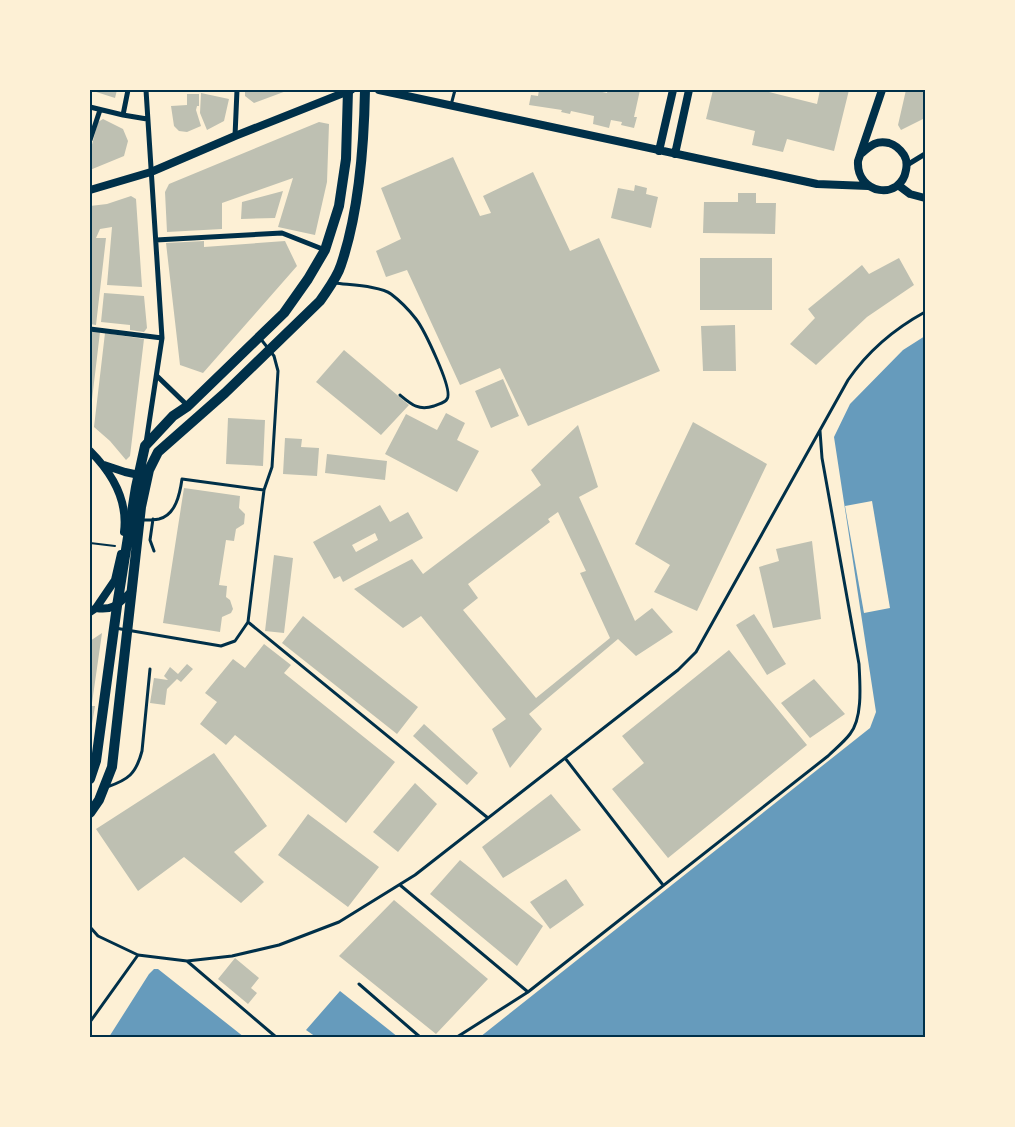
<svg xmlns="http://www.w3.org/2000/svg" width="1015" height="1127" font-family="'DM Sans',sans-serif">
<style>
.water{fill:#669bbc}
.pier{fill:#fdf0d5}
.building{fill:#bec0b2;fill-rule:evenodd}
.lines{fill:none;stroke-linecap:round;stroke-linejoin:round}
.path{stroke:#003049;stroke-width:2}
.service{stroke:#003049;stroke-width:3}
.minor{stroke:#003049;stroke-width:5}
.tertiary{stroke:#003049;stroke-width:8}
.primary{stroke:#003049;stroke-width:10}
.neatline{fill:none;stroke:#003049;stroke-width:2}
</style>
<rect width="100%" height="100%" fill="#fdf0d5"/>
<path class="water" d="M925,336V1037H480L870,728L876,712L834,437L850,404L903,350Z
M158,969L244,1037H109L149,974L154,969Z
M340,991L398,1037H316L306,1030Z"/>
<path class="pier" d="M872,501L890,608L864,613L845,506Z"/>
<path class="building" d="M90,90H117L115,98Z
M245,90H289L254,103L245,96Z
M539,90H593L607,93L608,90H640L634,117H637L634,128L621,125L622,122L611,120L609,128L593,124L594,116L571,111L570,114L561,112L562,110L529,105L531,95L538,96Z
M713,90H761L817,104L820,90H849L834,151L787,139L783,152L752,145L755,131L706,119Z
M906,90H925V118L901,130L898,125Z
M201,93L229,99L224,121L207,130L200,113Z
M187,94H199V106H197L196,110L201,126L187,132L179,131L174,126L171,106L187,105Z
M103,119L123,129L128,141L124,156L90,170V152L98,122Z
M319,122L329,124L327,182L315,235L278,227L293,178L222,203V229L167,232L165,192L169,184Z
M453,157L480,216L491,213L483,196L533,172L570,251L599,238L660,371L528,426L500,368L460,385L407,270L386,277L376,251L401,239L381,188Z
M635,185L647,188L646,194L658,197L651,228L611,218L618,188L634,191Z
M283,191L275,218L241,219L242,202Z
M738,193H756V203H776L775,234L703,233L704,202H738Z
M131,196L136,199L142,287L107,285L112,227L100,229L96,238H106L96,325L90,324V206L107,204Z
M204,241V247L285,241L297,266L203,373L180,365L166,243Z
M700,258H772V310H700Z
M899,258L914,285L867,317L816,365L790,344L815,318L808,309L862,265L869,274Z
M104,293L144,296L147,328L144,332L130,330V325L101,322Z
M735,325L736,371H703L701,326Z
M90,331L100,332L91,408H90Z
M105,333L144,339L130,456L126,460L110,441L94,427Z
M344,350L409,405L381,435L316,382Z
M503,379L519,416L491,428L475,391Z
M446,413L465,423L457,440L479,451L457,492L385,454L406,414L437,430Z
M228,418L265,420L263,466L226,464Z
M693,422L767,464L697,611L654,592L670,565L635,544Z
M578,425L598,487L579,497L635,621L652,608L673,632L636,656L618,639L529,714L542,729L510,768L492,729L506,719L421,616L403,628L354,589L412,559L423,574L541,485L531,470ZM558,512L586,571L580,573L610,638L536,698L463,610L478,598L468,584L550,522L548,519Z
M285,438L302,439L301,447L319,448L317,476L283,474Z
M327,454L387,461L385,480L325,473Z
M184,488L240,496L239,508L245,514L244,524L236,529L234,541L226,540L219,585L227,586L226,597L230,600L233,609L231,613L222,617L220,632L163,623Z
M380,505L390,522L408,512L423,538L343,582L340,576L334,579L313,542ZM375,533L378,540L356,552L352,545Z
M812,541L821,619L773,628L759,567L779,561L776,549Z
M274,555L293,558L284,633L265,631Z
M754,614L786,664L767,675L736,625Z
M303,616L418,707L397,734L282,643Z
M102,633L92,703L90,702V641Z
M264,644L291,665L284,673L395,762L346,823L235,735L226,745L200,724L217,702L205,693L233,659L245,668Z
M729,650L807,745L668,858L612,789L644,763L622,736Z
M187,664L193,669L181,682L177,679L167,689L165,705L150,703L154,678L168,680L164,676L170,667L178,674Z
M814,679L845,714L810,738L781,703Z
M90,706H95L91,730H90Z
M424,724L478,773L467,785L413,736Z
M214,753L267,826L234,852L264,882L241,903L184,857L138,891L96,829Z
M415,783L437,804L398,852L373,832Z
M551,794L581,830L503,878L482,847Z
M308,814L379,867L348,907L278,855Z
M460,860L543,926L517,966L430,894Z
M566,879L584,905L550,929L530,902Z
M394,900L488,979L436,1034L339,956Z
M235,958L259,978L251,988L257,993L248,1004L218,979Z"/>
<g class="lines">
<path class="path" d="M90,543L115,546"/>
<path class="service" d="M451,105L455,90
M335,283C349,285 381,286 391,294C399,300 409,310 416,319C423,328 454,390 447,399C445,403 438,404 434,406C419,411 412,405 400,395
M260,338L274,356L278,371L272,467L264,490
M153,519L150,540L154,551
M248,622L488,818
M115,628L221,646L235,641L248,622L264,490L182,479C180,493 176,515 159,519C154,520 148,520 143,520
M565,758L663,885
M107,787C128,780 136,774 142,751L150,669
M400,885L528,992
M90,927L98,936L138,955L187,961L232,956L279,945L339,922L415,875L678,670L696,652L848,380C868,351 894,329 925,312
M187,961L276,1037
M359,984L420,1037
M90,1022L138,955
M457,1037L528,992L828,756C835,749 844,742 850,734C863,718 860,684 859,664L822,458L820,431"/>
<path class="minor" d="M146,90L162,338L146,443
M90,107L123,115L147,119
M123,115L128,90
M235,136L237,90
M90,140L100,110
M907,165L925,154
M156,240L282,233L325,250
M90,329L162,338
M157,376L188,406"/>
<path class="tertiary" d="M379,90L817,184L868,186
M659,151L673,90
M862,153C871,145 877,140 889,143C896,145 900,149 904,155C907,160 907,165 906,170C901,201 856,195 858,161L882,90
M675,154L689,90
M898,185L910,194L925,198
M90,190L151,172L235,136L351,90
M90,451C112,473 128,501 124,532
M104,465L125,472L139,475
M96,608C114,611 119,603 132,591
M90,612L96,608L115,580L121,554"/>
<path class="primary" d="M90,779L96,761L117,606L136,487L145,446L173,416L188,406L284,313L308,279L325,250L339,206L346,159L348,90
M90,813L99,800L112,767L141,507L149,470L158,452L225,393L320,301C328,289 337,278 341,265C359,212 364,146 365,90"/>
</g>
<rect width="1015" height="1127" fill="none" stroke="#fdf0d5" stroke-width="182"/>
<rect x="91" y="91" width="833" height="945" class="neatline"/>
</svg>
